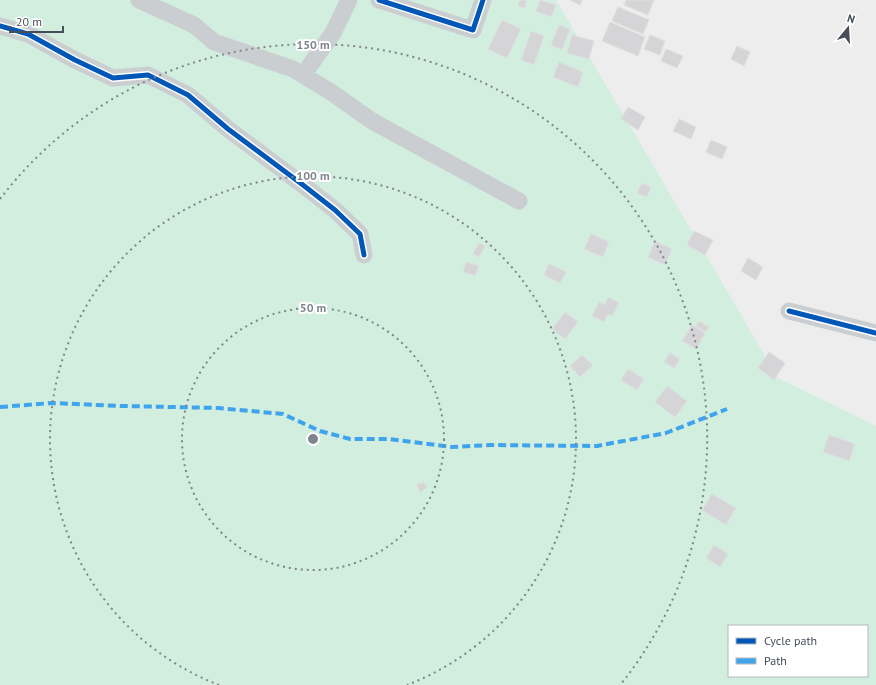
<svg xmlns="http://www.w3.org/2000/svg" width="876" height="685" font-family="'PT Sans',sans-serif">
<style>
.green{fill:#d1eedf;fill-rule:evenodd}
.building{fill:#d5d5d7;stroke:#dfdfe0}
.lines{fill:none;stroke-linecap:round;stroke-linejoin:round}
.minor{stroke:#cbced1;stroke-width:17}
.quiet{stroke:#3fa4ed;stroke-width:4;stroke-dasharray:8 4;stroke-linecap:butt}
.cycleway-casing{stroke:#fff;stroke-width:8}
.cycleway{stroke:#0057b8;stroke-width:5}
.ring{fill:none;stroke:#80858d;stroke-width:2;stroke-dasharray:2 4}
.centre{fill:#80858d;stroke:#fff;stroke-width:2}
.ring-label{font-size:12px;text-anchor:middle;font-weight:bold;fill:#80858d;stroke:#fff;stroke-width:4;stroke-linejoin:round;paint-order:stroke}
</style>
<rect width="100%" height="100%" fill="#eeeded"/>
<path class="green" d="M0,0H556L778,378L876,426V685H0ZM729,626H867V676H729Z"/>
<path class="building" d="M520,0H526L525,8L518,6Z
M540,0L556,5L551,17L536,11Z
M570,0H582L580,5Z
M626,0H654L648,15L624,5Z
M618,7L649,20L643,34L612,21Z
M502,20L521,29L507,58L488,49Z
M610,22L645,37L638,56L602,41Z
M559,25L570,29L562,50L551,45Z
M531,31L544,36L534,65L521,60Z
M572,35L594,41L589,59L567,53Z
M650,35L665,41L660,55L644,49Z
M737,46L750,52L744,66L731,59Z
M666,49L683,56L677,68L661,61Z
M559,62L583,72L578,87L553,77Z
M628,107L645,117L638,130L621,119Z
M679,119L696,127L691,139L673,131Z
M711,140L727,147L722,159L706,152Z
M642,183L651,187L647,197L637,193Z
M694,231L713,240L705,255L687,245Z
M591,234L609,242L603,257L584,249Z
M655,241L672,249L665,265L648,257Z
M479,243L485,246L479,257L473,253Z
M748,258L763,267L756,280L741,271Z
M466,262L479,266L475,276L463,272Z
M549,264L566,272L560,283L544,275Z
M608,297L619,303L612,316L608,314L604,322L592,316L599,302L605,305Z
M565,312L578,322L565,339L552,329Z
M699,321L709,327L706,332L696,326Z
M692,325L705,333L696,349L682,341Z
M769,352L785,363L774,380L758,368Z
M670,353L680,359L674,368L664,362Z
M582,355L593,365L580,377L570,366Z
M628,369L644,379L637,390L621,380Z
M667,386L687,401L675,417L655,402Z
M829,435L855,444L849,461L823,452Z
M423,481L427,488L422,490L421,493L419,491V488L417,487L418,483L421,484Z
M712,494L736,508L726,525L702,510Z
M714,545L728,554L720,567L706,558Z"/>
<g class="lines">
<path class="minor" d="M139,0L194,25L214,42L293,69L331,92L372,121L519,201
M379,0L473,30L483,0
M0,26L28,34L75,60L113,78L148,75L188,95L228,129L303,185L335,210L360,234L364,255
M303,75L333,33L349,0
M789,311L876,333"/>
<path class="quiet" d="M0,407L52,403L122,406L218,408L283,414L320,431L350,439H389L452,447L490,445L597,446L666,433L727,409"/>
<g class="cycleway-casing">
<path id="cycleway" d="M379,0L473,30L483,0
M0,26L28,34L75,60L113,78L148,75L188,95L228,129L303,185L335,210L360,234L364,255
M789,311L876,333"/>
</g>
<use href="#cycleway" class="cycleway"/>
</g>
<g class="ring">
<circle cx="313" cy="439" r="131"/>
<path d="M219 685A263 263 0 1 1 407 685"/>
<path d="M0 199A394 394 0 1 1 621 684"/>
</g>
<circle cx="313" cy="439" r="6" class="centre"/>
<g class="ring-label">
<text x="313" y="49">150 m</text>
<text x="313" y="180">100 m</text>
<text x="313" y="312">50 m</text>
</g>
<rect x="728" y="625" width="140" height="52" fill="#ffffff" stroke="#b5b8bd"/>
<rect x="736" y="638" width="20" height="6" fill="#0057b8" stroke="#b5b8bd"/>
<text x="764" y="645" font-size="12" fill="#454d59">Cycle path</text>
<rect x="736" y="658" width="20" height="6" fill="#3fa4ed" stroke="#b5b8bd"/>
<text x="764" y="665" font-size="12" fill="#454d59">Path</text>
<g transform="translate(848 28) rotate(18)" stroke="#ffffff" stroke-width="3" paint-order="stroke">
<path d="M0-3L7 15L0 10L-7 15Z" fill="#454d59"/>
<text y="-6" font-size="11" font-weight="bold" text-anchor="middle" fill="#454d59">N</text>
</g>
<path d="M10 26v6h53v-6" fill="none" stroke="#454d59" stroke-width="2"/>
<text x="16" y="26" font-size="12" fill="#454d59" stroke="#ffffff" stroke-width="3" paint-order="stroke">20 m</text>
</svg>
